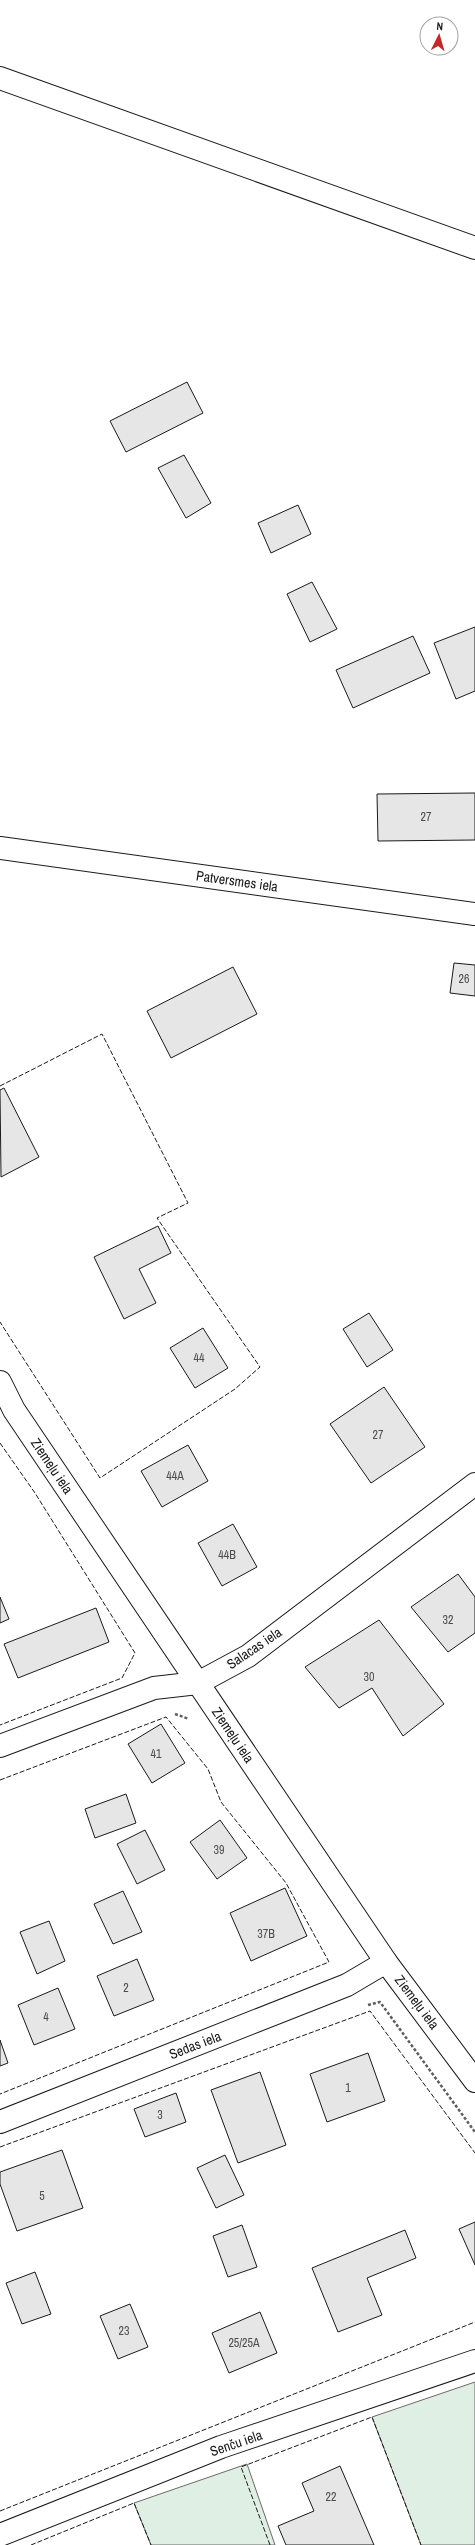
<svg xmlns="http://www.w3.org/2000/svg" width="475" height="2545" font-family="'Archivo Narrow',sans-serif">
<style>
.green{fill:#e0efe3;stroke:#6a6a6a}
.building{fill:#e6e6e6;stroke:#1a1a1a}
.lines{fill:none;stroke-linecap:round;stroke-linejoin:round}
.minor-casing{stroke:#1a1a1a;stroke-width:24}
.tertiary-casing{stroke:#1a1a1a;stroke-width:24}
.trunk-casing{stroke:#1a1a1a;stroke-width:24}
.path{stroke:#5f5f5f;stroke-width:2.5;stroke-dasharray:3 2;stroke-linecap:butt}
.minor{stroke:#fff;stroke-width:22}
.tertiary{stroke:#fff;stroke-width:22}
.trunk{stroke:#fff;stroke-width:22}
.fence{stroke:#1a1a1a;stroke-width:1;stroke-dasharray:5 2;stroke-linecap:butt}
.labels{text-anchor:middle;dominant-baseline:central;stroke-width:3;stroke-linejoin:round;paint-order:stroke}
.number-label{font-size:12px;fill:#4d4d4d}
.street-label{font-size:14px;fill:#1a1a1a;stroke:#fff}
</style>
<rect width="100%" height="100%" fill="#fff"/>
<path class="green" d="M475,2382V2545H421L372,2417Z
M247,2464L275,2545H151L134,2503Z"/>
<path class="building" d="M187,382L203,413L126,452L110,421Z
M184,455L211,503L186,518L158,468Z
M298,505L311,534L271,553L258,523Z
M312,582L337,629L310,642L287,594Z
M475,627V691L456,699L434,643Z
M413,636L430,673L353,708L336,670Z
M475,793V840L378,841L377,794Z
M454,963L475,965V996L450,993Z
M233,967L257,1014L171,1058L147,1011Z
M4,1088L39,1157L1,1177L0,1090Z
M158,1226L171,1253L139,1269L156,1303L124,1319L94,1257Z
M369,1313L393,1350L367,1367L343,1329Z
M203,1328L228,1368L195,1388L170,1348Z
M384,1387L425,1447L371,1483L330,1424Z
M188,1445L208,1481L162,1507L141,1471Z
M233,1524L257,1567L222,1586L198,1543Z
M458,1574L475,1597V1633L448,1652L411,1607Z
M0,1597L9,1619L0,1623Z
M96,1608L109,1642L18,1678L4,1644Z
M379,1620L444,1704L403,1736L372,1688L339,1708L305,1667Z
M161,1724L185,1763L152,1783L128,1744Z
M126,1794L136,1823L95,1838L85,1809Z
M220,1820L247,1858L217,1879L190,1842Z
M145,1830L165,1870L137,1884L117,1844Z
M285,1888L307,1936L251,1961L230,1913Z
M123,1891L142,1932L113,1944L94,1904Z
M49,1921L65,1961L37,1974L20,1932Z
M137,1959L154,2000L114,2016L97,1976Z
M58,1988L75,2029L34,2045L18,2005Z
M0,2040L8,2063L0,2066Z
M368,2053L385,2101L327,2122L310,2074Z
M260,2072L286,2145L238,2163L211,2090Z
M176,2093L186,2122L145,2137L134,2109Z
M62,2150L83,2208L17,2231L0,2184V2172Z
M225,2155L244,2195L216,2208L197,2168Z
M475,2222V2265L459,2229Z
M242,2225L257,2267L228,2277L213,2236Z
M405,2230L416,2258L367,2278L382,2315L338,2332L312,2268Z
M35,2272L51,2314L22,2324L6,2283Z
M130,2304L148,2347L118,2359L100,2316Z
M260,2312L277,2353L229,2373L212,2333Z
M340,2466L374,2545H286L278,2526L314,2511L302,2483Z"/>
<g class="lines">
<g class="minor-casing">
<path id="minor" d="M0,848L475,914
M0,1746L154,1688L198,1683L248,1656L475,1484
M0,2122L347,1985L386,1962
M0,2535L221,2447L475,2361"/>
</g>
<g class="tertiary-casing">
<path id="tertiary" d="M0,1382L14,1410L386,1962L475,2081"/>
</g>
<g class="trunk-casing">
<path id="trunk" d="M0,78L475,248"/>
</g>
<path class="path" d="M175,1714L189,1719
M368,2005L380,2002L475,2132"/>
<use href="#minor" class="minor"/>
<use href="#tertiary" class="tertiary"/>
<use href="#trunk" class="trunk"/>
<path class="fence" d="M0,1086L102,1034L188,1203L157,1218L260,1367L235,1389L100,1478L0,1322
M0,1443L35,1493L135,1653L122,1678L0,1725
M0,1780L166,1717L208,1769L221,1802L286,1883L329,1962L0,2094
M0,2147L370,2011L475,2153
M0,2511L475,2322
M31,2545L134,2503L151,2545
M270,2545L241,2467L372,2417L421,2545"/>
</g>
<g class="labels">
<g class="number-label">
<text x="426" y="817">27</text>
<text x="464" y="979">26</text>
<text x="199" y="1358">44</text>
<text x="378" y="1435">27</text>
<text x="175" y="1476">44A</text>
<text x="227" y="1555">44B</text>
<text x="448" y="1620">32</text>
<text x="369" y="1677">30</text>
<text x="156" y="1754">41</text>
<text x="219" y="1850">39</text>
<text x="266" y="1934">37B</text>
<text x="126" y="1988">2</text>
<text x="46" y="2017">4</text>
<text x="348" y="2088">1</text>
<text x="160" y="2115">3</text>
<text x="42" y="2196">5</text>
<text x="124" y="2331">23</text>
<text x="244" y="2343">25/25A</text>
<text x="331" y="2497">22</text>
</g>
<g class="street-label">
<text transform="translate(237 881) rotate(8)">Patversmes iela</text>
<text transform="translate(52 1466) rotate(56)">Ziemeļu iela</text>
<text transform="translate(254 1648) rotate(-34)">Salacas iela</text>
<text transform="translate(233 1735) rotate(56)">Ziemeļu iela</text>
<text transform="translate(417 2002) rotate(53)">Ziemeļu iela</text>
<text transform="translate(195 2045) rotate(-21)">Sedas iela</text>
<text transform="translate(236 2443) rotate(-19)">Senču iela</text>
</g>
</g>
<g transform="translate(439 36) rotate(5)"><circle r="19" fill="#ffffff" stroke="#a3a3a3"/>
<path d="M0-3L7 15L0 10L-7 15Z" fill="#c62828"/>
<text y="-6" font-size="11" font-weight="bold" text-anchor="middle" fill="#1a1a1a">N</text>
</g>
</svg>
